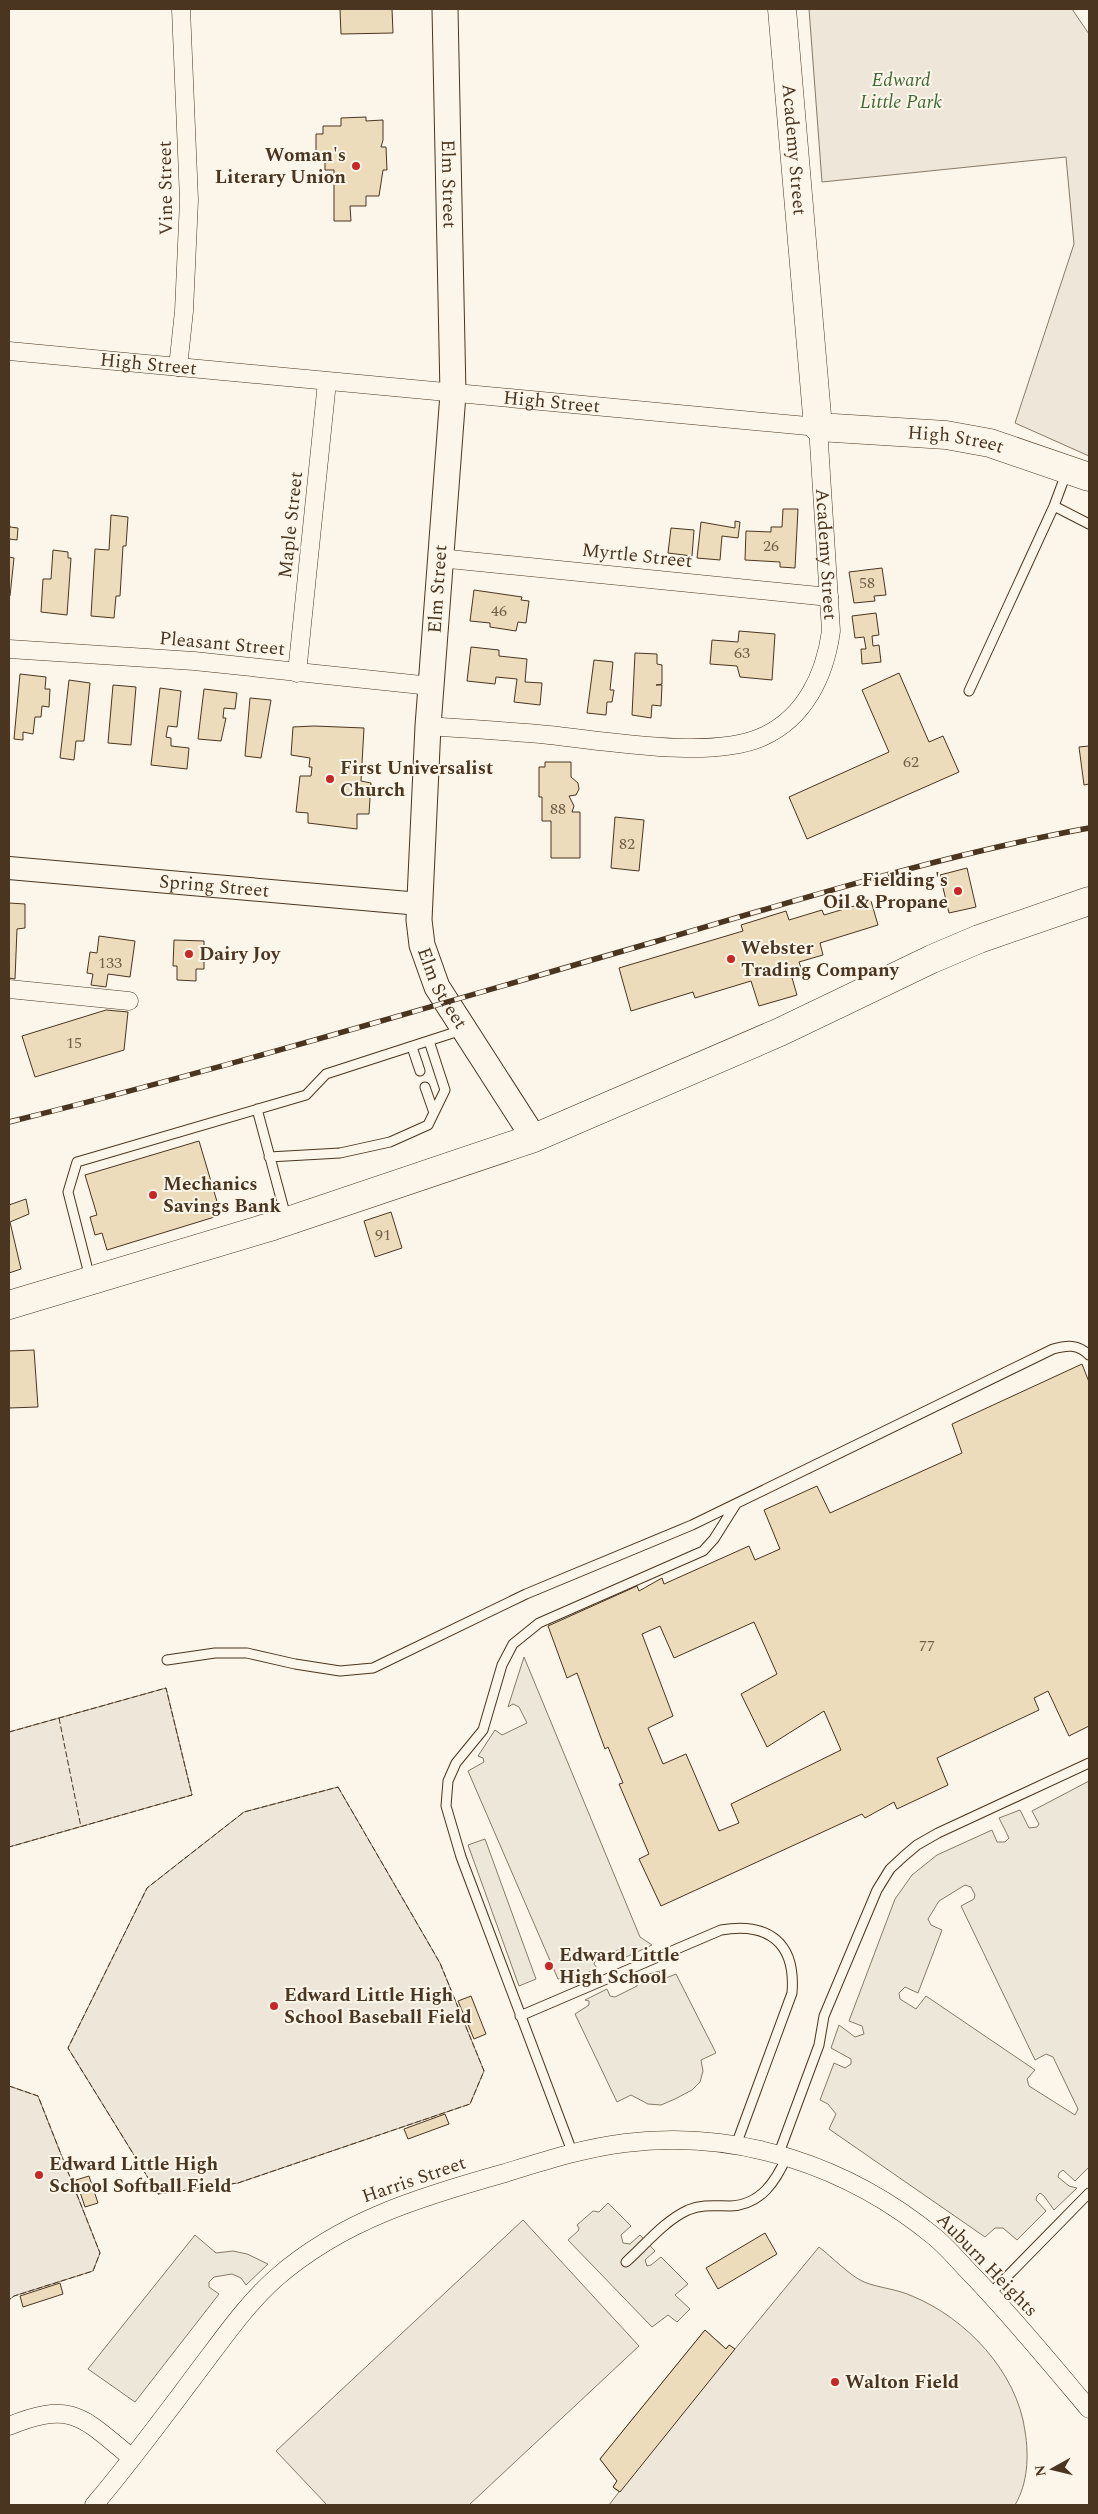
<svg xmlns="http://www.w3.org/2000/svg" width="1098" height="2514" font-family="Spectral,serif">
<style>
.green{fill:#ede6d9;stroke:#887966}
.parking{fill:#ede7d9;stroke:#887966;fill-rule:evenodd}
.building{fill:#ecdcbc;stroke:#4a3520;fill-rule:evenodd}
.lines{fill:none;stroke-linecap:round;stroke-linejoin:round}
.service-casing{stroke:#4a3520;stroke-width:11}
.minor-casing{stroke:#4a3520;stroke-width:19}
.tertiary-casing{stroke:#4a3520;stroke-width:24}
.secondary-casing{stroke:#4a3520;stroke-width:27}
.primary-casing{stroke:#4a3520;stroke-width:29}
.trunk-casing{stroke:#4a3520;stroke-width:29}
.service{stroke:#fbf6e9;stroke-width:9}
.minor{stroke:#fbf6e9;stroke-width:18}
.tertiary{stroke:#fbf6e9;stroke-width:22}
.secondary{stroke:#fbf6e9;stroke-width:25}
.primary{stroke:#fbf6e9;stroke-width:28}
.trunk{stroke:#fbf6e9;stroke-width:28}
.rail-casing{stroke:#4a3520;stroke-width:5.5}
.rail{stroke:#fbf6e9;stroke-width:4;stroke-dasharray:11;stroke-linecap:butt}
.fence{stroke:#4a3520;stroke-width:1;stroke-dasharray:6 2.5;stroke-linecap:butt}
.poi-dot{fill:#c62828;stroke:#fbf6e9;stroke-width:2}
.labels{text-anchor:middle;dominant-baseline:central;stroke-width:4;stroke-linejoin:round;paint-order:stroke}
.number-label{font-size:16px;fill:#725f47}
.park-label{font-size:19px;font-style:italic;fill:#436837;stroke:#fbf6e9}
.street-label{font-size:19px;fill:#4a3520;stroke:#fbf6e9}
.poi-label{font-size:19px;font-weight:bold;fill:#4a3520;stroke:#fbf6e9;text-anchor:start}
</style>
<rect width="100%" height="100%" fill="#fbf6e9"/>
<path class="green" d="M809,9H1072L1089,34V456L1015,423L1074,244L1066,157L822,182Z
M166,1688L192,1795L9,1847V1732Z
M338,1787L440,1963L484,2071L470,2104L238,2183L158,2194L68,2048L147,1888L244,1812Z
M9,2086L38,2096L100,2253L93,2271L14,2296L9,2300Z
M523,2220L639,2346L469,2505H327L276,2451Z
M819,2247C832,2257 850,2276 864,2282C879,2288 897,2289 912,2296C966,2318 1017,2372 1025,2431C1029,2456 1028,2483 1015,2505H609L619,2492L613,2487L617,2481L600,2459L705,2330L726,2349L729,2345L735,2349Z"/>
<path class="parking" d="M524,1657L640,1937L652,1945L626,1957L623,1951L618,1950L595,1961L594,1964L597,1968L577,1978L574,1973L558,1979L468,1771L484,1762L483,1758L478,1756L495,1730L502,1735L527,1723L519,1707L513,1704L508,1707Z
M1089,1781V2167L1075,2181L1063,2170L1059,2173L1058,2177L1069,2186L1077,2188L1054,2210L1044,2196L1040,2193L1037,2196L1036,2200L1046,2211L1017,2240L1003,2228H995L985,2237L829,2129L836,2114L828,2104L820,2100L834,2063L845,2068L851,2064V2059L831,2048L839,2025L855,2037L864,2034L862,2026L849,2021L895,1899L912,1875L937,1855L992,1830L997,1842H1005L1009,1838L999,1818L1020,1810L1029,1828L1037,1827L1039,1824L1032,1811ZM965,1885L971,1887L975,1895L974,1899L961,1906L1035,2060L1046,2054L1053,2057L1078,2109L1075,2115L1029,2086L1027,2079L1035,2070L926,1996L916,2009L900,1999L899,1993L905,1987L918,1993L942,1930L931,1925L928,1919L939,1901Z
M485,1839L536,1979L519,1986L468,1845Z
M660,1971L658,1976L661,1980L676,1974L716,2053L701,2060L703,2071L700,2082L692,2090L675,2099L661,2105L648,2104L631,2095L617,2102L575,2014L589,2005V2001L585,2000L607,1989L610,1996L615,1997L637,1986L638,1981L634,1978Z
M608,2203L631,2226L621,2235L623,2243L630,2244L640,2235L655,2251L645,2260L647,2266L651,2265L661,2257L688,2284L675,2295L690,2309L677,2322L668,2315L652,2327L568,2240L578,2231L579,2228L577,2225L593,2211L599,2212Z
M195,2235L216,2253L233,2251L247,2254L268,2264L246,2285L241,2278L232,2274L214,2277L209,2282V2287L219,2294L135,2402L88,2369Z"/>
<path class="building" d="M340,9H392L393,33L341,34Z
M366,117V121L383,120V140L381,147H386L387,170H383L379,196H366V206H350L351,221H334V170H325V161H316V134H323V126H341V118Z
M783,509H798L795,568L780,567V562L745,560L746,531L771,532V527H782Z
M111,515L128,517L126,546H123L120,596H116L114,618L91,616L95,549L109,550Z
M735,521L740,522L738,538L722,536L720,560L697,558L701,522L735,528Z
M9,523L10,527L18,528L17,540L9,539Z
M671,528L694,530L692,556L668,553Z
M53,550L68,552V558H71L67,615L41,612L43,579H51Z
M9,557L14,558L10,596L9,595Z
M882,568L886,595L874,596L875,601L854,603L849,572Z
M474,590L522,597L521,600L529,601L526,623L518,622L516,631L490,627V623L470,621Z
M876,613L879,635L872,636L873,646L879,645L881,662L862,664L861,649H866L864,637L855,638L852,616Z
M739,631L775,634L772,680L740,677L737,666L710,664L712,640L738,642Z
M471,647L499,650V656L527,659L525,682L542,683L540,705L514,702L517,679L496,677L495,684L467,681Z
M635,653L657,654V664L662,665V684L656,685H662L661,706L652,705L651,718L632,715Z
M594,660L613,662L610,690H614L612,702H607L606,715L587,713Z
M899,673L929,742L943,736L959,772L807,839L789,797L889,752L862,690Z
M20,674L46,677L45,689H50L49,707L42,706L41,717H35L33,734L23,732V740L14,739Z
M69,680L90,683L84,741H76L74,760L60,758Z
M113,685L136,687L131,745L108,743Z
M160,688L181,691L177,727L168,726L166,737L171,738V746L189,748L187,769L151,765Z
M204,689L237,693L235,709L224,708L223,718H226L221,741L198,739Z
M250,698L271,700L261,758L245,756Z
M314,726L364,728L361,781L371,783L369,814H357V829L308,823V813L296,812L300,776H311L312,767H309L310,758L291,755L293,727Z
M1089,746V784L1084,785L1079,747Z
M545,762H571V777L578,783L579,789L576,795L569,796L574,806L572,812H580V858H551V821H542V797H539V767H545Z
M615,817L644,820L639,871L611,868Z
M967,868L976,907L949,913L940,875Z
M871,901L878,925L820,943L823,955L799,962L801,968L790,971L797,995L759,1006L751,981L695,998L693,992L631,1011L619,968L743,931L741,925L786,911L789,920L822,910L824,915Z
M9,903L25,904V928L17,929L15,979L9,978Z
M99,936L135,941L130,977L108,974L106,987L91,985L93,974L87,973L90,952L97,953Z
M174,940L204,941V969H196V981L177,980V966H173Z
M106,1010L128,1012L124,1050L35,1077L22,1036Z
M199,1141L221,1215L107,1250L102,1233L95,1235L90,1217L97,1215L85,1175Z
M26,1199L29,1214L10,1222L21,1269L9,1273V1205Z
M391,1212L402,1248L375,1257L364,1221Z
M34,1350L38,1407L9,1408V1351Z
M1082,1364L1089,1382V1726L1069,1736L1048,1691L1034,1698L1039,1710L937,1758L948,1785L897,1809L894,1802L865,1818L862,1814L661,1906L639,1859L649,1854L619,1784L623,1783L608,1747L605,1749L577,1673L567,1678L548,1626L637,1586L639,1591L662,1578L664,1584L749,1546L755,1560L780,1549L764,1510L817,1486L830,1513L962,1453L952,1424ZM754,1622L777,1674L741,1694L767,1747L824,1711L841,1750L731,1804L739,1823L719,1831L686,1754L663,1764L648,1728L673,1716L642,1634L660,1626L674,1658Z
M471,1996L486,2034L474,2039L458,2001Z
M445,2114L449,2124L408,2139L404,2129Z
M89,2176L98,2203L85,2207L76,2180Z
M765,2233L777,2254L718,2289L706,2268Z
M60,2283L63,2294L23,2307L20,2296Z
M705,2330L726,2349L729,2345L735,2349L620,2492L613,2487L617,2481L600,2459Z"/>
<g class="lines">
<g class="service-casing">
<path id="service" d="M1054,506L1089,524
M969,691L1054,506L1067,471
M412,1047L420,1071
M425,1087L433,1110
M257,1109L286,1217
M269,1157L340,1153L390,1142L428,1125L445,1090L429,1041
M90,1278L68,1192L77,1162L306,1095L326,1074L462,1030
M167,1660L215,1653H247L295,1664L340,1671L373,1668L526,1594L692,1525L1053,1349C1067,1345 1078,1344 1089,1355
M520,2016L721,1930C769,1922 796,1943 792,1993L736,2145
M779,2153L819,2045L824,2016L877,1890L890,1869L904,1856L917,1845L938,1833L1089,1763
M573,2154L461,1857L446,1806L448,1781L456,1763L483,1730L502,1665L513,1644L539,1623L703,1551L714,1539L736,1504
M626,2262C645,2245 664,2221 688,2210C702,2204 716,2206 730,2206C761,2205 776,2181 787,2156
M990,2294L1089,2193"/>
</g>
<g class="minor-casing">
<g id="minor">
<path id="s1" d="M9,351L818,427L831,631C825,675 805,718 762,737C711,760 606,741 549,735C509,731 468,729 428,726"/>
<path d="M178,367L184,311L189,200L181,9"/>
<path d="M439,558L829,597"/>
<path d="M9,649L194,661L431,686"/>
<path d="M297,673L327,382"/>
<path d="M9,989L129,1001"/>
<path d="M9,2426C73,2400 83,2418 132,2458"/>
<path d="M94,2505C134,2458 171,2407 208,2358C229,2330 250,2301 276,2278C342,2220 423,2196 505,2173C544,2161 584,2148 625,2143C739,2129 849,2166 936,2238C950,2250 962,2265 975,2278C1015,2320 1052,2365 1089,2409"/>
</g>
</g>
<g class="tertiary-casing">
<g id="tertiary">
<path id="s2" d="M9,868L420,904"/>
</g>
</g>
<g class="secondary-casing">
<g id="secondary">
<path id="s3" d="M445,9L453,394L428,726L419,920L422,945L437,987L534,1138"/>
</g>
</g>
<g class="primary-casing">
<g id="primary">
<path id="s4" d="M782,9L818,427L946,435L990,443L1089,477"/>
</g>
</g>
<g class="trunk-casing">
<path id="trunk" d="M9,1305L273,1226L534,1138L780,1032L932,959L979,939L1089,901"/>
</g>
<use href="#service" class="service"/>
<use href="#minor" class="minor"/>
<use href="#tertiary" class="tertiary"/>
<use href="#secondary" class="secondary"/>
<use href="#primary" class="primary"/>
<use href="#trunk" class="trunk"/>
<g class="rail-casing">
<path id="rail" d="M9,1122C226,1068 439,1004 654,942C798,900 941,855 1089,828"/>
</g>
<use href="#rail" class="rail"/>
<path class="fence" d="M59,1718L81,1827
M9,1732L166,1688L192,1795L9,1847
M338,1787L440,1963L484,2071L470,2104L238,2183L158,2194L68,2048L147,1888L244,1812Z
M9,2086L38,2096L100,2253L93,2271L14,2296L9,2300"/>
</g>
<g class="poi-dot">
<circle cx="356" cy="166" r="5"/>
<circle cx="330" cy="779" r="5"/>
<circle cx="958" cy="891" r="5"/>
<circle cx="189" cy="954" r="5"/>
<circle cx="731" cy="959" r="5"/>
<circle cx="153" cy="1195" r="5"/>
<circle cx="549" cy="1966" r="5"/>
<circle cx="274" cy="2006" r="5"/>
<circle cx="39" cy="2175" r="5"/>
<circle cx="835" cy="2382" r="5"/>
</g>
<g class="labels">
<g class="number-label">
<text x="771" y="546">26</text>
<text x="867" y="583">58</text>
<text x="499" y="611">46</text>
<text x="742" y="653">63</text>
<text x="911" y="762">62</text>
<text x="558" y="809">88</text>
<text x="627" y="844">82</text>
<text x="110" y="963">133</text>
<text x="74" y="1043">15</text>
<text x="383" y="1235">91</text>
<text x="927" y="1646">77</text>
</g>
<g class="park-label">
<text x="901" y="80">Edward<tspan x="901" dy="22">Little Park</tspan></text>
</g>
<g class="street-label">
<text stroke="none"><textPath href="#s4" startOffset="141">Academy Street</textPath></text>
<text stroke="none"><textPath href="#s3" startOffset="175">Elm Street</textPath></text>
<text transform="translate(166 188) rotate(-91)">Vine Street</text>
<text stroke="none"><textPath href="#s1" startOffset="140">High Street</textPath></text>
<text stroke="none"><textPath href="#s1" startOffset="545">High Street</textPath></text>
<text stroke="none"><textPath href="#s4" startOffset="558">High Street</textPath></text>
<text transform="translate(291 525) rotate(-84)">Maple Street</text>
<text stroke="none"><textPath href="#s1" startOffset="940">Academy Street</textPath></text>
<text transform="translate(637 556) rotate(6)">Myrtle Street</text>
<text transform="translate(438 589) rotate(-86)">Elm Street</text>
<text transform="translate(222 644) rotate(5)">Pleasant Street</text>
<text stroke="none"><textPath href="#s2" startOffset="206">Spring Street</textPath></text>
<text stroke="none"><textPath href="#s3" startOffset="985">Elm Street</textPath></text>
<text transform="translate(414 2180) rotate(-19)">Harris Street</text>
<text transform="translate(987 2265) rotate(46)">Auburn Heights</text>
</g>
<g class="poi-label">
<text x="346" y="155" text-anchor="end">Woman's<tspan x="346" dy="22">Literary Union</tspan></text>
<text x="340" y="768">First Universalist<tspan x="340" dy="22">Church</tspan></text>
<text x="948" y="880" text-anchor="end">Fielding's<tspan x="948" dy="22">Oil &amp; Propane</tspan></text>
<text x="741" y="948">Webster<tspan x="741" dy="22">Trading Company</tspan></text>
<text x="199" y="954">Dairy Joy</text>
<text x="163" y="1184">Mechanics<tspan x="163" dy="22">Savings Bank</tspan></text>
<text x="559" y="1955">Edward Little<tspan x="559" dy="22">High School</tspan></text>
<text x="284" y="1995">Edward Little High<tspan x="284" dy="22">School Baseball Field</tspan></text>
<text x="49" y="2164">Edward Little High<tspan x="49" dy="22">School Softball Field</tspan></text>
<text x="845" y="2382">Walton Field</text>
</g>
</g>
<rect width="1098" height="2514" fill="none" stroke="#4a3520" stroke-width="20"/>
<g transform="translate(1053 2469) rotate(262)" stroke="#fbf6e9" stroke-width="4" paint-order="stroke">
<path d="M0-4L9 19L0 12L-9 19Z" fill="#4a3520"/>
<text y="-8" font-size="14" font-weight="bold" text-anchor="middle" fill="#4a3520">N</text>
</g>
</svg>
